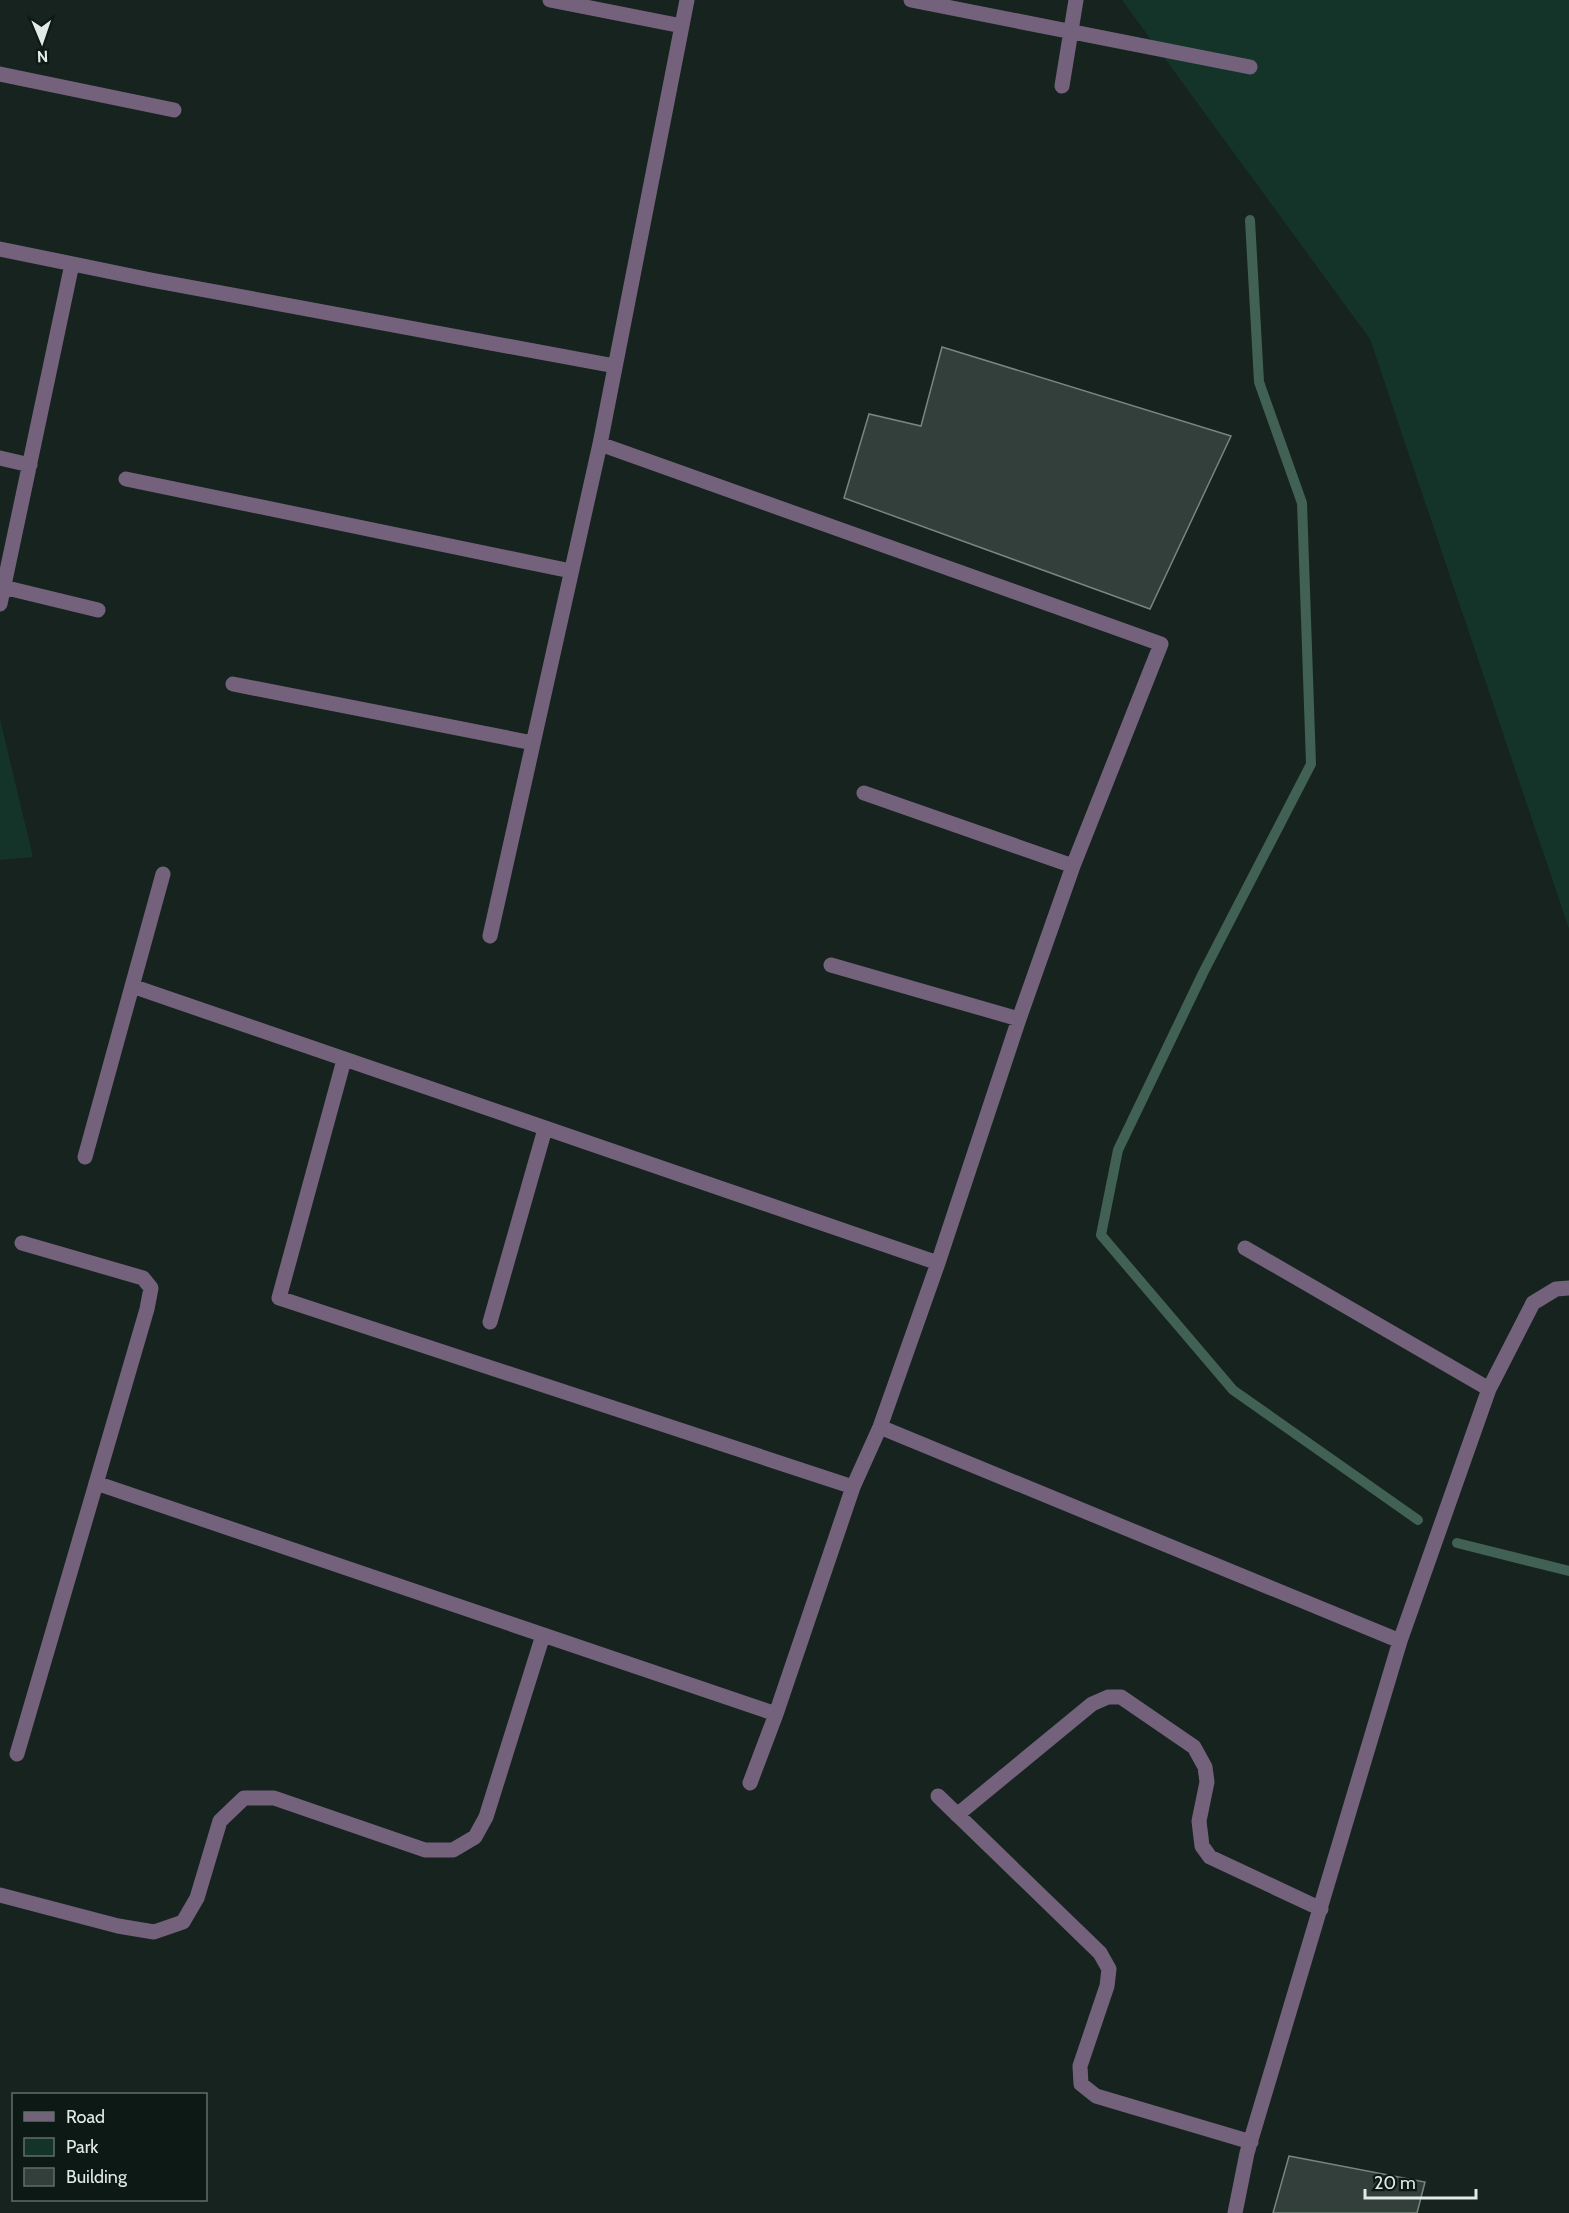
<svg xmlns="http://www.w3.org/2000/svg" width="1569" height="2213" font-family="Cabin,sans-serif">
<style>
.green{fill:#153429}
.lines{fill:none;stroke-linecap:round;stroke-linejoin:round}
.stream{stroke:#406154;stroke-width:10}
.building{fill:#323f3a;stroke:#77867f;stroke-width:1.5}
.minor{stroke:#74627d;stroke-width:15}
</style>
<rect width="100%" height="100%" fill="#16231e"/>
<path class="green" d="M1122,0H1569V929L1370,339Z
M0,719L33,857L0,860Z"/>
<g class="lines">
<path class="stream" d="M1250,220L1259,382L1302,503L1311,764L1203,973L1118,1150L1101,1235L1233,1390L1418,1520
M1457,1543L1569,1571"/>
</g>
<path class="building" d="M942,347L1231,436L1150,609L844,498L869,414L921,426Z
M1289,2156L1425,2182L1417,2213H1273Z"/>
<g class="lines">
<path class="minor" d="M550,0L682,26
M687,0L600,444L1161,644L1073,866L1019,1019L938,1263L880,1427L853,1487L776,1714L750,1783
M911,0L1250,67
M0,74L174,110
M1062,86L1076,0
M0,249L151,280L615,366
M0,458L30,465
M126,479L571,571
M3,587L98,610
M0,604L72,264
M233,684L533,743
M864,793L1073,866
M490,936L600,444
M831,965L1019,1019
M132,986L938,1263
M344,1060L279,1298L853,1487
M85,1157L163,874
M1245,1248L1489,1389
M490,1322L545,1129
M880,1427L1400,1641
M96,1483L776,1714
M17,1754L147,1309L151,1288L143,1278L22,1243
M938,1796L1100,1953L1109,1969L1107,1986L1080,2066L1081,2084L1096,2096L1251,2142
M957,1815L1092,1704L1108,1697H1121L1194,1747L1205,1767L1207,1782L1199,1821L1202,1846L1210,1857L1321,1909
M0,1895L118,1926L154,1932L183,1922L197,1898L220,1821L244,1798H274L425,1850H453L475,1837L486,1817L543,1635
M1235,2213L1247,2153L1400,1641L1489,1389L1533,1303L1556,1289L1569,1288"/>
</g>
<rect x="12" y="2093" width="195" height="108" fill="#0d1914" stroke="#626d68" stroke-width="1.5"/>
<rect x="24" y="2112" width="30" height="9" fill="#74627d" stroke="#626d68" stroke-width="1.5"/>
<text x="66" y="2123" font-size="18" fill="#e2eae7">Road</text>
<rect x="24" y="2138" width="30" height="18" fill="#153429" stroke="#626d68" stroke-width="1.5"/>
<text x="66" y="2153" font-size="18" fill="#e2eae7">Park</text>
<rect x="24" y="2168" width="30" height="18" fill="#323f3a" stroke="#626d68" stroke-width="1.5"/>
<text x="66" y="2183" font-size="18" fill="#e2eae7">Building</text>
<g transform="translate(42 42) rotate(178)" stroke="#0d1914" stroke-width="4.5" paint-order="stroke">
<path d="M0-4.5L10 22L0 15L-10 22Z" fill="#e2eae7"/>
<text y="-9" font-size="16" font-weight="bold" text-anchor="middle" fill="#e2eae7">N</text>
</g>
<path d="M1365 2189v9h111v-9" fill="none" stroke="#e2eae7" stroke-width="3"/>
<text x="1374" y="2189" font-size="18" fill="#e2eae7" stroke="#0d1914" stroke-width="4.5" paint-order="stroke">20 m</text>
</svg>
